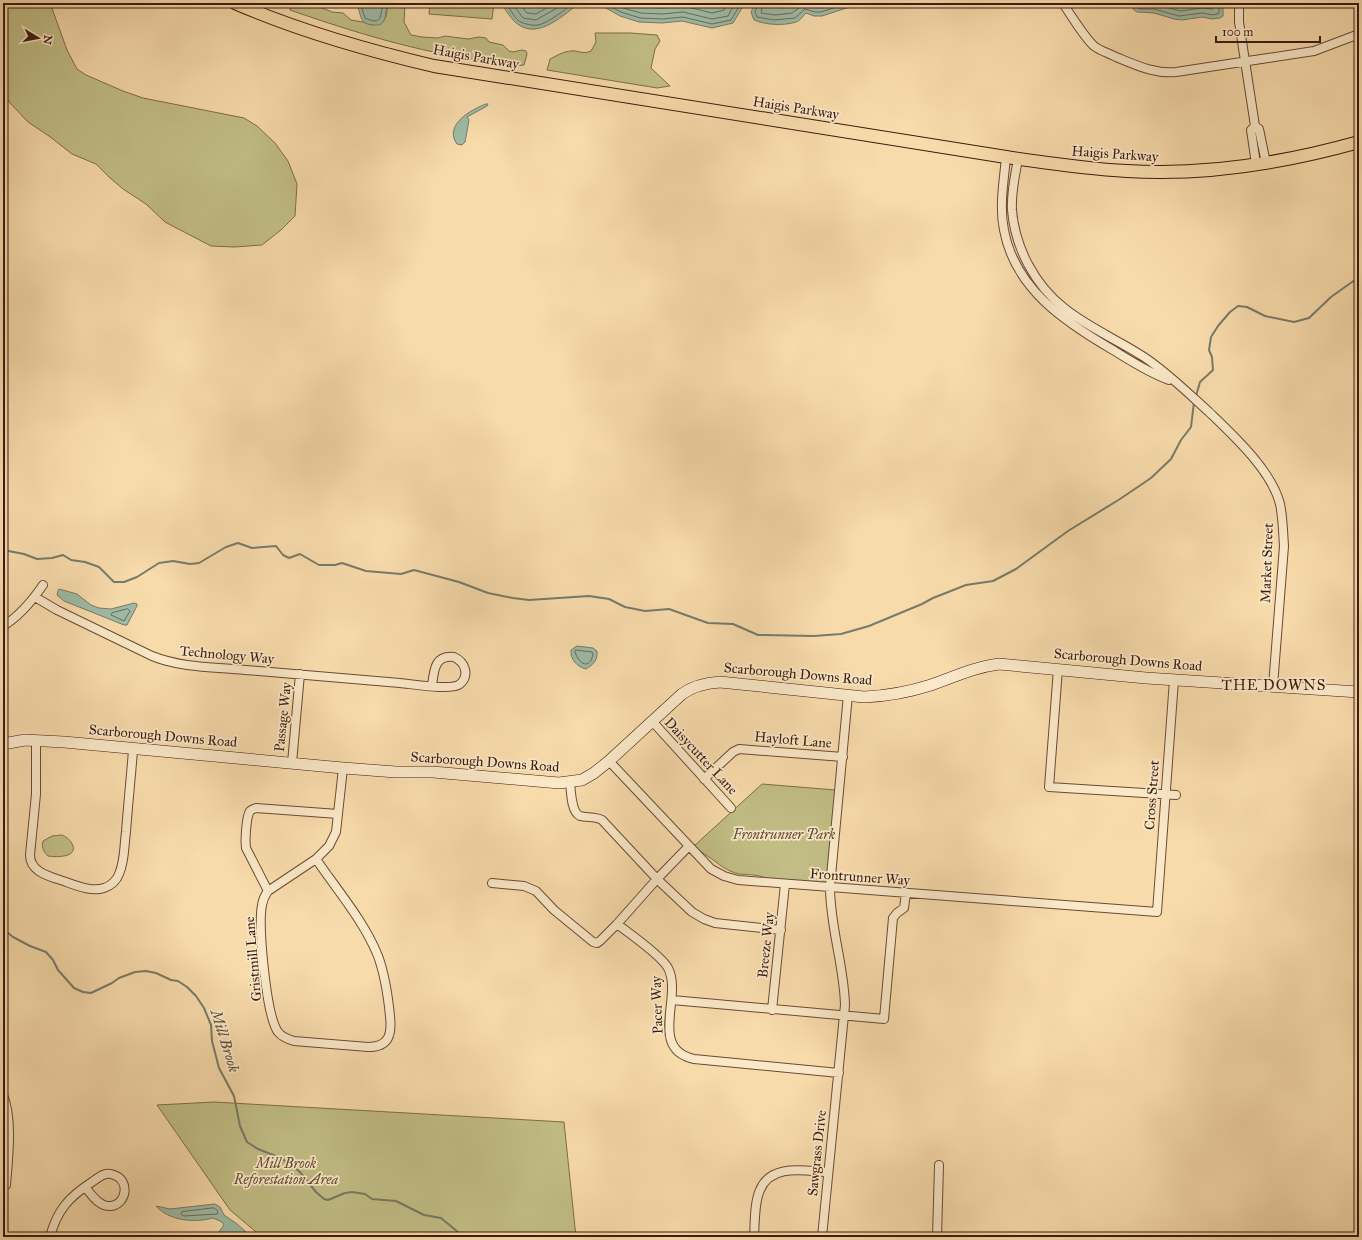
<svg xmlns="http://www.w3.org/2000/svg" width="1362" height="1240" font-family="'IM FELL Great Primer',serif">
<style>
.green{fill:#c2be86;stroke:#7f6c4a}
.water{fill:#9ebba6;stroke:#777b69}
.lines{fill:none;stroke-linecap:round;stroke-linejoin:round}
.shore{stroke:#6d6a5a;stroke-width:1}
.stream{stroke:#777b69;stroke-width:2}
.street-casing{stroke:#6b4a35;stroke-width:10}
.secondary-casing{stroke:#3c1a0e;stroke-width:12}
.primary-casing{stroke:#3c1a0e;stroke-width:14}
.street{stroke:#fae8c8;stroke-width:8}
.secondary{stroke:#fae8c8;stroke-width:11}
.primary{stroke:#f8dbab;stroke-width:12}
.labels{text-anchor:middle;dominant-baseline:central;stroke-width:3.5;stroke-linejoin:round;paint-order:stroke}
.street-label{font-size:14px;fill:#3c1a0e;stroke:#fae8c8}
.park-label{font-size:14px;font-style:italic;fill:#644b32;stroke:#fae8c8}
.neighbourhood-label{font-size:15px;letter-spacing:1px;fill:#3c1a0e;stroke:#fae8c8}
.water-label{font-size:15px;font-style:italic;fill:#594a3c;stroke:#fae8c8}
</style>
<rect width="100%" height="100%" fill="#f8dbab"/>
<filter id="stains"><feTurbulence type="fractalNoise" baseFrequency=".005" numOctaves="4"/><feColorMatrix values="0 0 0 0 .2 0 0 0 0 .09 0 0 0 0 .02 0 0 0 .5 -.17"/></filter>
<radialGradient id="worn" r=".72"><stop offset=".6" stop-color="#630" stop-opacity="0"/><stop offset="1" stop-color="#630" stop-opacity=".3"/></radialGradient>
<path class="green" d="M3,3H50L67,50L77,69L86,75L123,91L143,98L244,118L257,126L275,143L288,161L297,184L295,216L281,230L262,245L235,247L211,246L165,222L146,204L123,189L109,177L96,164L72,154L49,136L28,122L10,103L3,93Z
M291,3H300L322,8L332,12L343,13L351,20L363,22L371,25L386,17L388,3H405L404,22L411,35L422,37L438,38L445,36L468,39L479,37L486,38L489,42L503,45L509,51L513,52L522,50L526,51L527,54L524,65C512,67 497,63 485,61C418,52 353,32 290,10Z
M430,3H494L492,19L429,14Z
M595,33H630L657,35L660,41L655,49L651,68L670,86L657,88L547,70L550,59C558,55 566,50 575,51C583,52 583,54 591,51L596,42Z
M762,784L836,790L828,877L826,882L821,884L769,880C760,874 749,875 739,874C726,871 719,864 709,857C703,853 699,851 694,846Z
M62,835C68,837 79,848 70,854C65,857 54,857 48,856C44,852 41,847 43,841L52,836Z
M214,1102L564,1122L576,1237H262L230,1210L157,1105Z"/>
<path class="water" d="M356,3H388C385,9 387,17 383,22C381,25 378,25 375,25C358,25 362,14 356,3Z
M501,3H580C564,14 540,39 519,25C511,20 506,10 501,3Z
M592,3H745L733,23L712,28L682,21L662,23L639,22L620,16L606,8Z
M755,3H862L822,16H814L806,13C803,16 800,21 796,22C783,26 766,25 754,20L751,12Z
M1134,3H1223V16L1220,18L1212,19L1202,17L1182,20L1174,19L1154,13L1137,12L1133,9Z
M486,104H488L487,106L467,117L469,120L465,142L462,145L457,144C443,125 472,109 486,104Z
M59,589L77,594L91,605L99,608L111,609L134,603L137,604V606L127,625H124L64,601L57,595L58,591Z
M577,646L593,648L597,651C598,660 593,665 586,669C577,667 570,659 571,650Z
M215,1204L220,1207L224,1215L237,1224L252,1237H215L224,1225L222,1222L213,1218C195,1223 169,1221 156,1206L170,1209Z"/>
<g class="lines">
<path class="shore" d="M360,3L365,18C383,26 380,16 383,3
M506,3C510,9 514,17 519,21C524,24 533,26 538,25C546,24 567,9 573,3
M512,3L523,18L536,20L566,3
M519,3L527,13L536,14L555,3
M603,3L621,12L640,18L662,19L683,17L712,24L731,20L741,3
M615,3L623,8L641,13L662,14L683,12L712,19L728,16L735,3
M628,3L642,7L662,8L684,6L712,13L724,10L729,3
M758,3L755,12L757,17L774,20L795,18L805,9L815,12H821L848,3
M763,3L761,13L775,15L792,13L803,5L820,7L831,3
M1138,3L1137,7L1139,9H1154L1179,16L1202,13L1213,15L1217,14L1219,13V3
M1151,3L1180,11L1202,8L1212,9L1214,8V3
M128,609L130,611L124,621L111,615L112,613Z
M576,650L592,652L593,654C590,670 579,665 575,652Z
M214,1208L217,1210L218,1213L217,1214L184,1216L181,1214L182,1212Z"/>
<path class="stream" d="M1196,396L1200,382L1213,370L1212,357L1209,350L1211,337L1218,326L1230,312L1238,306L1247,307L1265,316L1294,322L1309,318L1331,297L1359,277
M3,550L24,554L37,559L52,558L63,555L71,560L85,562L99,567L114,582H124L137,577L159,563L173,561L190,564L199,563L226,547L238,543L252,548L276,546L283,555L289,558L300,554L319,565H335L342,563L366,571L401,574L414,570L459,582L488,593L513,598L529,600L589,596L609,599L625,607L645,611L669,609L708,623L733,624L758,635L814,636L841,634L869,626L922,604L933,598L966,585L993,581L1016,569L1068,531L1120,499L1151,478L1171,459L1181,440L1191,427L1194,402
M3,929L13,937L30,946L46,952L53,960L58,970L74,988L83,992L91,993L112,983L119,978L135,972L146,971L156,973L171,980L178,981L187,987L196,996L204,1008L211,1025L212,1041L219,1068L234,1096L240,1126L247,1142L258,1149L281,1158L289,1164L299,1171L316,1192L324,1199L328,1200L345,1193L352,1192L365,1194L372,1199L396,1201L424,1215L441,1218L464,1237"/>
<g class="street-casing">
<path id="street" d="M1063,3C1069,13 1086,39 1094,46C1100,51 1109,53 1116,57C1136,65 1154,74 1176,72L1314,51L1359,34
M1239,3V22L1255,126L1259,129L1266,163
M1255,126L1251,130L1256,164
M1006,157C1004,181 999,206 1004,230C1015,289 1065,322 1113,350C1131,361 1149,373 1169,380
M1018,159C1015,176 1011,192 1012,210C1015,248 1035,285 1064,308C1089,328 1118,340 1144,357C1168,373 1188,393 1209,412C1233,435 1272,471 1280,504C1283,518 1283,533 1284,546L1273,686
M35,597L57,610L152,656C182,668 214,667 245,670C297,674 349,679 400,683C412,684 452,691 460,684C470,675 465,662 454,657C434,655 434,671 432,686
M3,626C20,616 32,601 43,585
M1058,669L1049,787L1176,795
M652,721L731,808
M36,741V794L30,855C30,870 45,875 57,879C71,883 90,893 104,888C111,886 117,880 119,874C125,861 124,845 126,832C128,804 131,777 133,750
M609,761L711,869L724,876L738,880L1157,912L1174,680
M292,763L300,674
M704,779L733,752L739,749L843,757
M570,782C571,791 571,812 580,816C587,818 595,816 602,820L657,879L692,912L704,919L715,923L781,930
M689,846L657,879L617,924C629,933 662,956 668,968C683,996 648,1049 694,1059L839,1073
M316,859L268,891C265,895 263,899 262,905C258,926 266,1015 278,1032C282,1037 287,1039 294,1041L368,1047C389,1047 392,1035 390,1016C388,996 385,975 378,956C364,921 337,890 316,859L329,846L336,832L343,768
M492,883L524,886L536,891L554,910L593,942L597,943L600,941L617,924
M268,891L246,848C245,841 246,817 250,811C252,809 254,809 256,808L338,814
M672,1000L884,1019L893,918L897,913L904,908L906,893
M772,1010L785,884
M3,1095C13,1119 8,1160 6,1185
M50,1237C57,1210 69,1197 92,1182C99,1177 106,1171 114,1175C130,1180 127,1204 111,1206C99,1207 91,1194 85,1187
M754,1237C755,1223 754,1203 760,1190C771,1163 805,1171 827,1172
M822,1237L845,1005C844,965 830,927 830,887L848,695
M937,1237L939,1165"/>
</g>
<g class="secondary-casing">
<path id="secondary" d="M3,744L25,740L64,742L343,768L396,772H433L559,783L582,780L594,773L609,761L682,694C693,686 706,683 720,682L864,697C887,696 909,692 931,685C954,677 975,667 999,664L1146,678L1359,692"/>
</g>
<g class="primary-casing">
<path id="primary" d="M235,3C299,31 366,50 434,66L1006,157C1047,163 1087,169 1127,171C1206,176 1284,163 1359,142"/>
</g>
<use href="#street" class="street"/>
<use href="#secondary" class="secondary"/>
<use href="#primary" class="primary"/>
</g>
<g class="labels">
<g class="street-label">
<text transform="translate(476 57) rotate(10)">Haigis Parkway</text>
<text transform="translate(796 108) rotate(9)">Haigis Parkway</text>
<text transform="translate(1115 154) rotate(4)">Haigis Parkway</text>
<text transform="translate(1267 563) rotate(-88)">Market Street</text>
<text transform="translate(227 655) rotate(5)">Technology Way</text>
<text transform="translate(1128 660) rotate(5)">Scarborough Downs Road</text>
<text transform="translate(798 674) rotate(5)">Scarborough Downs Road</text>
<text transform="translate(283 717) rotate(-84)">Passage Way</text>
<text transform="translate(163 736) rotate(5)">Scarborough Downs Road</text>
<text transform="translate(793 740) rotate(5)">Hayloft Lane</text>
<text transform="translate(701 756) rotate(47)">Daisycutter Lane</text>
<text transform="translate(485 762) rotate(4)">Scarborough Downs Road</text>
<text transform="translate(1152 795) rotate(-86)">Cross Street</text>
<text transform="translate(860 877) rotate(4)">Frontrunner Way</text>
<text transform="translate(766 945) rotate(-84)">Breeze Way</text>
<text transform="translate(253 959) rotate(-95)">Gristmill Lane</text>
<text transform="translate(657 1005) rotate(-92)">Pacer Way</text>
<text transform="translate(817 1153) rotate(-84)">Sawgrass Drive</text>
</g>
<g class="park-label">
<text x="784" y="834">Frontrunner Park</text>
<text x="286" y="1163">Mill Brook<tspan x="286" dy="16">Reforestation Area</tspan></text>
</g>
<g class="neighbourhood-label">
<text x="1274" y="685">THE DOWNS</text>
</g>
<g class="water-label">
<text transform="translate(225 1041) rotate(73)">Mill Brook</text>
</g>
</g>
<rect width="1362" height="1240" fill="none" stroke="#f8dbab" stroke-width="16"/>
<rect x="4" y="4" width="1354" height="1232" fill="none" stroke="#3c1a0e" stroke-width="2"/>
<rect x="8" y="8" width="1346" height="1224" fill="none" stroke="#3c1a0e"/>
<g transform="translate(38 38) rotate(100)" stroke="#fae8c8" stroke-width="3" paint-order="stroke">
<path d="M0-3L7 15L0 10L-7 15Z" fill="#3c1a0e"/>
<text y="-6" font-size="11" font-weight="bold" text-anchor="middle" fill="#3c1a0e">N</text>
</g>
<path d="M1216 36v6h104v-6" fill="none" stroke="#3c1a0e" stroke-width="2"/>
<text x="1222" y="36" font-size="12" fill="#3c1a0e" stroke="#fae8c8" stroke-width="3" paint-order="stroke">100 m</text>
<rect width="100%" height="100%" filter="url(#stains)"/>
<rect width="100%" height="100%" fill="url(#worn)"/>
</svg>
